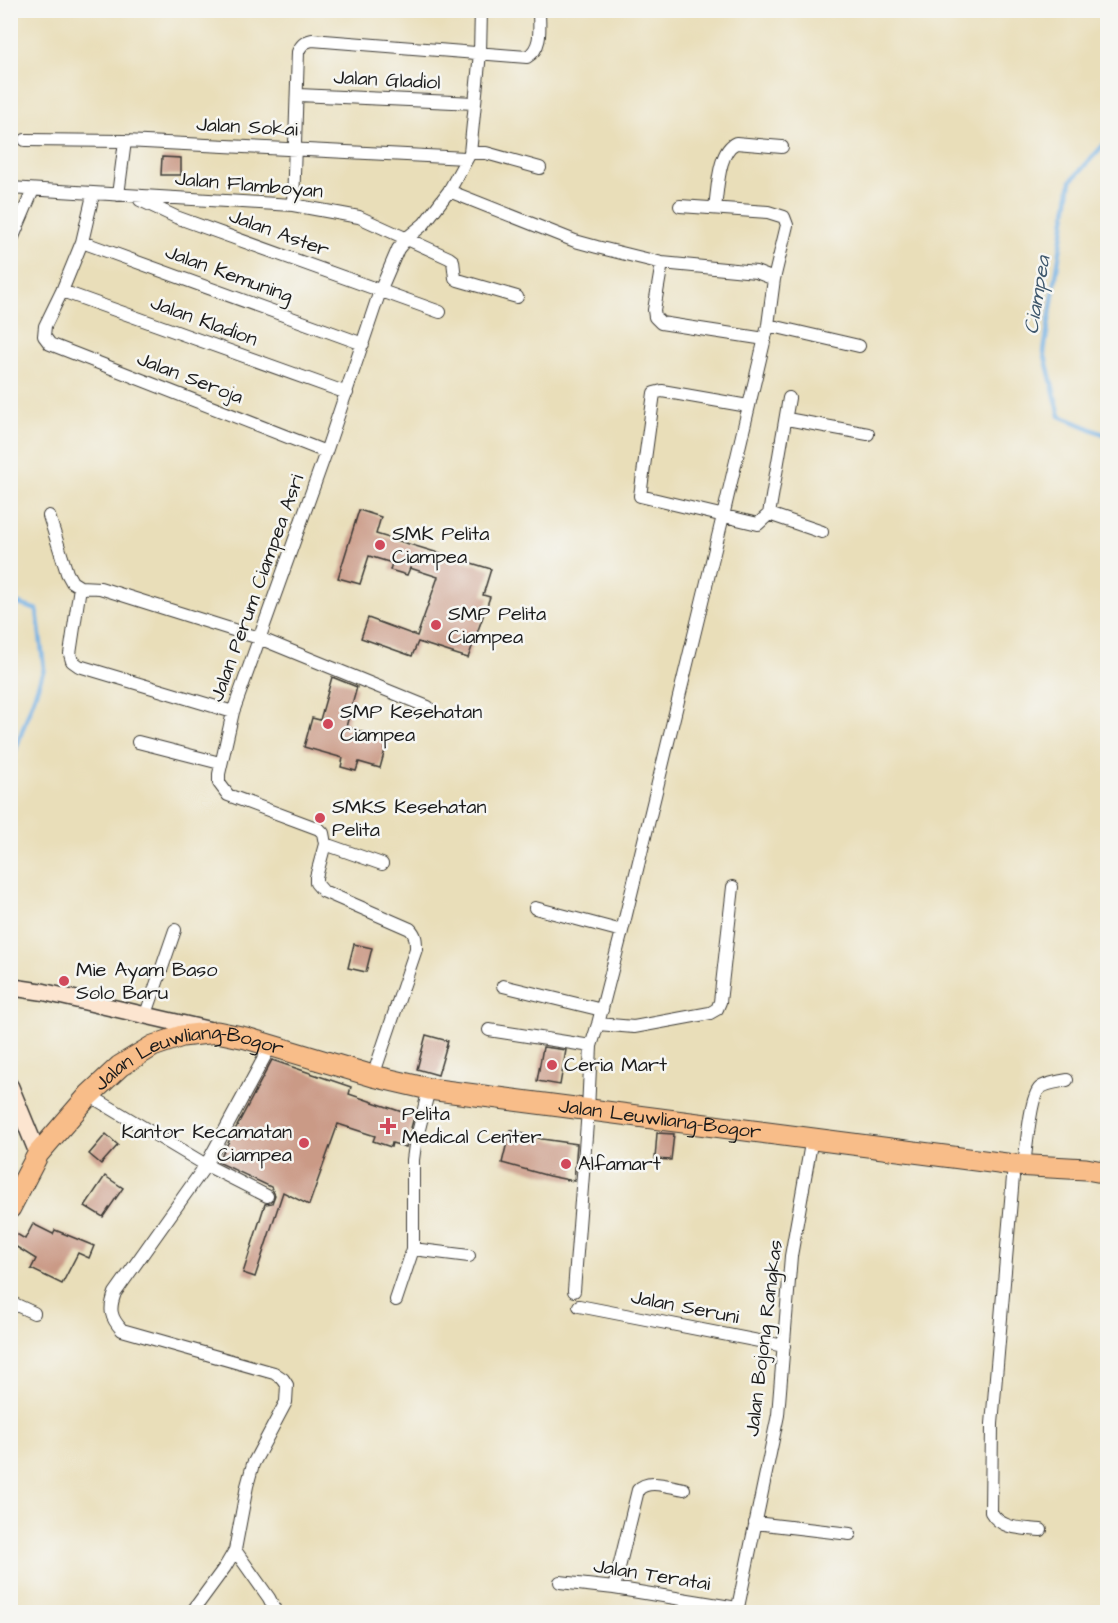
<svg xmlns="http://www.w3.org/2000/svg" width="1118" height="1623" font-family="'Architects Daughter',sans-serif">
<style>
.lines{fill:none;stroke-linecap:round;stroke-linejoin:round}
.stream{stroke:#70afe3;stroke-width:4.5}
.building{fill:#ca9a86}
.street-casing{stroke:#3b3934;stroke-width:14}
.secondary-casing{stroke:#3b3934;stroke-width:19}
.highway-casing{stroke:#3b3934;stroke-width:23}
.street{stroke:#fff;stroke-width:12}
.secondary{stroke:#fce5d0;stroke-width:16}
.highway{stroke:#f8bd89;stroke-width:21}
.poi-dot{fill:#d1495b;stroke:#f6f6f2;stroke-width:2}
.labels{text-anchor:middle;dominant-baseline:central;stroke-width:5;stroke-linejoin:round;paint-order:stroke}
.street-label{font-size:20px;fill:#1c1c1c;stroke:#f6f6f2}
.poi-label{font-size:20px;fill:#1c1c1c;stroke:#f6f6f2;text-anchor:start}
.water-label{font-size:21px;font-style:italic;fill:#3e576c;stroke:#f6f6f2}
</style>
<rect width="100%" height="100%" fill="#f6f6f2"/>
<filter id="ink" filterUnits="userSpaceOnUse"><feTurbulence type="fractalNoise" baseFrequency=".0167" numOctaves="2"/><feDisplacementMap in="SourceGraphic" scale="12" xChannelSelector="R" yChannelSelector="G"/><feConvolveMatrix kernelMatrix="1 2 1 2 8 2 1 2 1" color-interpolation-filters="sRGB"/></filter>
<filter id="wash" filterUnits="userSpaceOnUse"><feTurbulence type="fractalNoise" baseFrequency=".008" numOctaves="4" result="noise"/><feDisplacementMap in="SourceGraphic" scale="24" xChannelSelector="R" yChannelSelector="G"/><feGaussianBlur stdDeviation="1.35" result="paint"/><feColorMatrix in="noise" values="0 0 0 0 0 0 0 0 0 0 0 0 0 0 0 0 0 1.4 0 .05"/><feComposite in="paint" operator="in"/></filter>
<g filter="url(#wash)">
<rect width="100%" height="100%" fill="#e9deb9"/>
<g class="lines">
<path class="stream" d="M1108,140L1071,181L1044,352L1060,416L1108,436
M10,601L37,610L44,669L10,765"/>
</g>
<g id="blocks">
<path class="building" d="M162,157L181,158V175H161Z
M359,510L381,517L376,534L491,569L483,595L490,597L468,658L418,642L412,656L361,638L368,618L417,636L438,577L410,568L407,575L390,570L392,563L369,556L360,584L338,578Z
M332,677L357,687L346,727L388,739L380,768L359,762L356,771L341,767L343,758L304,747L312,718L320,720Z
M354,944L372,948L366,972L348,968Z
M426,1035L448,1041L438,1075L417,1069Z
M543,1047L566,1050L560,1085L537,1081Z
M272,1060L351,1087L349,1094L405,1113L406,1110L415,1113L406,1147L392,1143L391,1147L373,1141L375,1136L338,1124L309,1205L283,1192L255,1277L243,1273L265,1204L272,1203L275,1195L271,1187L218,1162Z
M510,1130L542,1139L577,1144L574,1181L549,1176L502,1163Z
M657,1133L674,1134L671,1160L655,1159Z
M106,1134L118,1145L101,1164L89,1154Z
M105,1176L123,1188L103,1217L85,1206Z
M33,1224L53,1234L55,1230L94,1246L89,1258L78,1253L62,1284L31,1269L36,1259L10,1243V1230L25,1239Z"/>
</g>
</g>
<g filter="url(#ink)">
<use href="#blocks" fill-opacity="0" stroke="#3b3934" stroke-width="1.5"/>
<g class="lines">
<g class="street-casing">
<path id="street" d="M298,95L475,103
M25,140L125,141L466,158
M470,153H486L540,168
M10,188L293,205L359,217L449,258L453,261L455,278L458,280L517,297
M449,191L575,241L597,247L662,263L756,272L774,279L768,325L723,516L622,931L598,1024L591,1046L588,1110L574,1291
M93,195L82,242L62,291L45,326L44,336L50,344L326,452
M118,195L125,141
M140,200L176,217L440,312
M293,205L298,52C301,45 304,42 312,40L527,57C543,48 539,27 539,10
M680,206L768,212L784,217L787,225L774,279
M715,207C718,189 718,151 736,143L782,147
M82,242L363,344
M10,244L33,190
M662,263L654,310L655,317L661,323L765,339
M62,291L347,393
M768,325L859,346
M748,406L662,391L654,393L640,496L758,524L769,514L822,532
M787,419L868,434
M769,514L789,398
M49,516L67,573L72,582L80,587
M233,712L79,666L72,661L70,654L80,587L100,588L259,638L428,707
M138,742L220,763
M325,844L382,864
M535,908L622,931
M503,986L602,1010
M146,1014L175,930
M598,1024L634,1027L710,1013L717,1009L720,1002L733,887
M489,1030L591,1046
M373,1076L416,949C416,940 416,935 410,929L323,891L316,883V877L325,844L323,833L319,829L228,795L219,783V774L233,712L326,452L380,291L398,249L407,238L424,224L449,191L470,153L480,53L481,10
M89,1095L206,1165L267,1196
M1014,1165L992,1424L991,1512C1001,1530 1023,1528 1041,1530
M1024,1166C1026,1152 1030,1096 1040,1088C1046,1083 1059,1082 1067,1080
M413,1249L469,1256
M396,1300L413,1249V1160L415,1145L429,1089
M10,1302L34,1313
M579,1306L784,1346
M755,1523L850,1534
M235,1550L269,1598L276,1612
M560,1582L614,1588L737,1608
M614,1588L638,1490C648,1478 670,1487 684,1489
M192,1612L225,1567L235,1550L247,1486L253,1464L286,1402L287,1385L283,1379L274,1373L122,1330C110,1317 109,1309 115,1293L206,1165L271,1045
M737,1612L778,1415L791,1256L812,1138"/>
</g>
<g class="secondary-casing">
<path id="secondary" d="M10,987L44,992L209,1030
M10,1086L38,1154"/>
</g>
<g class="highway-casing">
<g id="highway">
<path id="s1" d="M10,1208L38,1154L89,1095L120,1066L153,1046L182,1036L217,1032L246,1038L373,1076L429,1089L1014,1165L1086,1169L1108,1173"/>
</g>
</g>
<use href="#street" class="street"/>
<use href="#secondary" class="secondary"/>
<use href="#highway" class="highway"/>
</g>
</g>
<g class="poi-dot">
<circle cx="380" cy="545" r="6"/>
<circle cx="436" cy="625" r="6"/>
<circle cx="328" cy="724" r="6"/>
<circle cx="320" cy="818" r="6"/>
<circle cx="64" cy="981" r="6"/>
<circle cx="552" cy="1065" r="6"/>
<path d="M385 1117h6v6h6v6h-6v6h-6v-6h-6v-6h6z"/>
<circle cx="304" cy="1143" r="6"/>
<circle cx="566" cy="1164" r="6"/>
</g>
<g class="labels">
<g class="street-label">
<text transform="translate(387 80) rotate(3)">Jalan Gladiol</text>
<text transform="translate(247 127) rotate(3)">Jalan Sokai</text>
<text transform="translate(249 185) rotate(5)">Jalan Flamboyan</text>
<text transform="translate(279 233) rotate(20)">Jalan Aster</text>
<text transform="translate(229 274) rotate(20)">Jalan Kemuning</text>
<text transform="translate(204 321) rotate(20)">Jalan Kladion</text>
<text transform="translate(190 378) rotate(21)">Jalan Seroja</text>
<text transform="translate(257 588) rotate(-70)">Jalan Perum Ciampea Asri</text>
<text stroke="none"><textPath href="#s1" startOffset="252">Jalan Leuwliang-Bogor</textPath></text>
<text stroke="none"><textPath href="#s1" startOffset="738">Jalan Leuwliang-Bogor</textPath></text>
<text transform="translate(685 1307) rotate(11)">Jalan Seruni</text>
<text transform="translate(764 1338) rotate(-83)">Jalan Bojong Rangkas</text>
<text transform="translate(652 1575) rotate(9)">Jalan Teratai</text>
</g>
<g class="poi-label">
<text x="392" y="534">SMK Pelita<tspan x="392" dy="23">Ciampea</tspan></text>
<text x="448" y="614">SMP Pelita<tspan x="448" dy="23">Ciampea</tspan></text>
<text x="340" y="712">SMP Kesehatan<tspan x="340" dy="23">Ciampea</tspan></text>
<text x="332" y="807">SMKS Kesehatan<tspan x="332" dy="23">Pelita</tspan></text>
<text x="76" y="970">Mie Ayam Baso<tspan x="76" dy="23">Solo Baru</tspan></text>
<text x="564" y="1065">Ceria Mart</text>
<text x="402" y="1114">Pelita<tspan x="402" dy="23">Medical Center</tspan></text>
<text x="292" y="1132" text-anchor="end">Kantor Kecamatan<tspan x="292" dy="23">Ciampea</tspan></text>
<text x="578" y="1164">Alfamart</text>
</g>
<g class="water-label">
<text transform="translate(1037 295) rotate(-81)">Ciampea</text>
</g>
</g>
<rect width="1118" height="1623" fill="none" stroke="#f6f6f2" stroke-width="36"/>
</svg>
